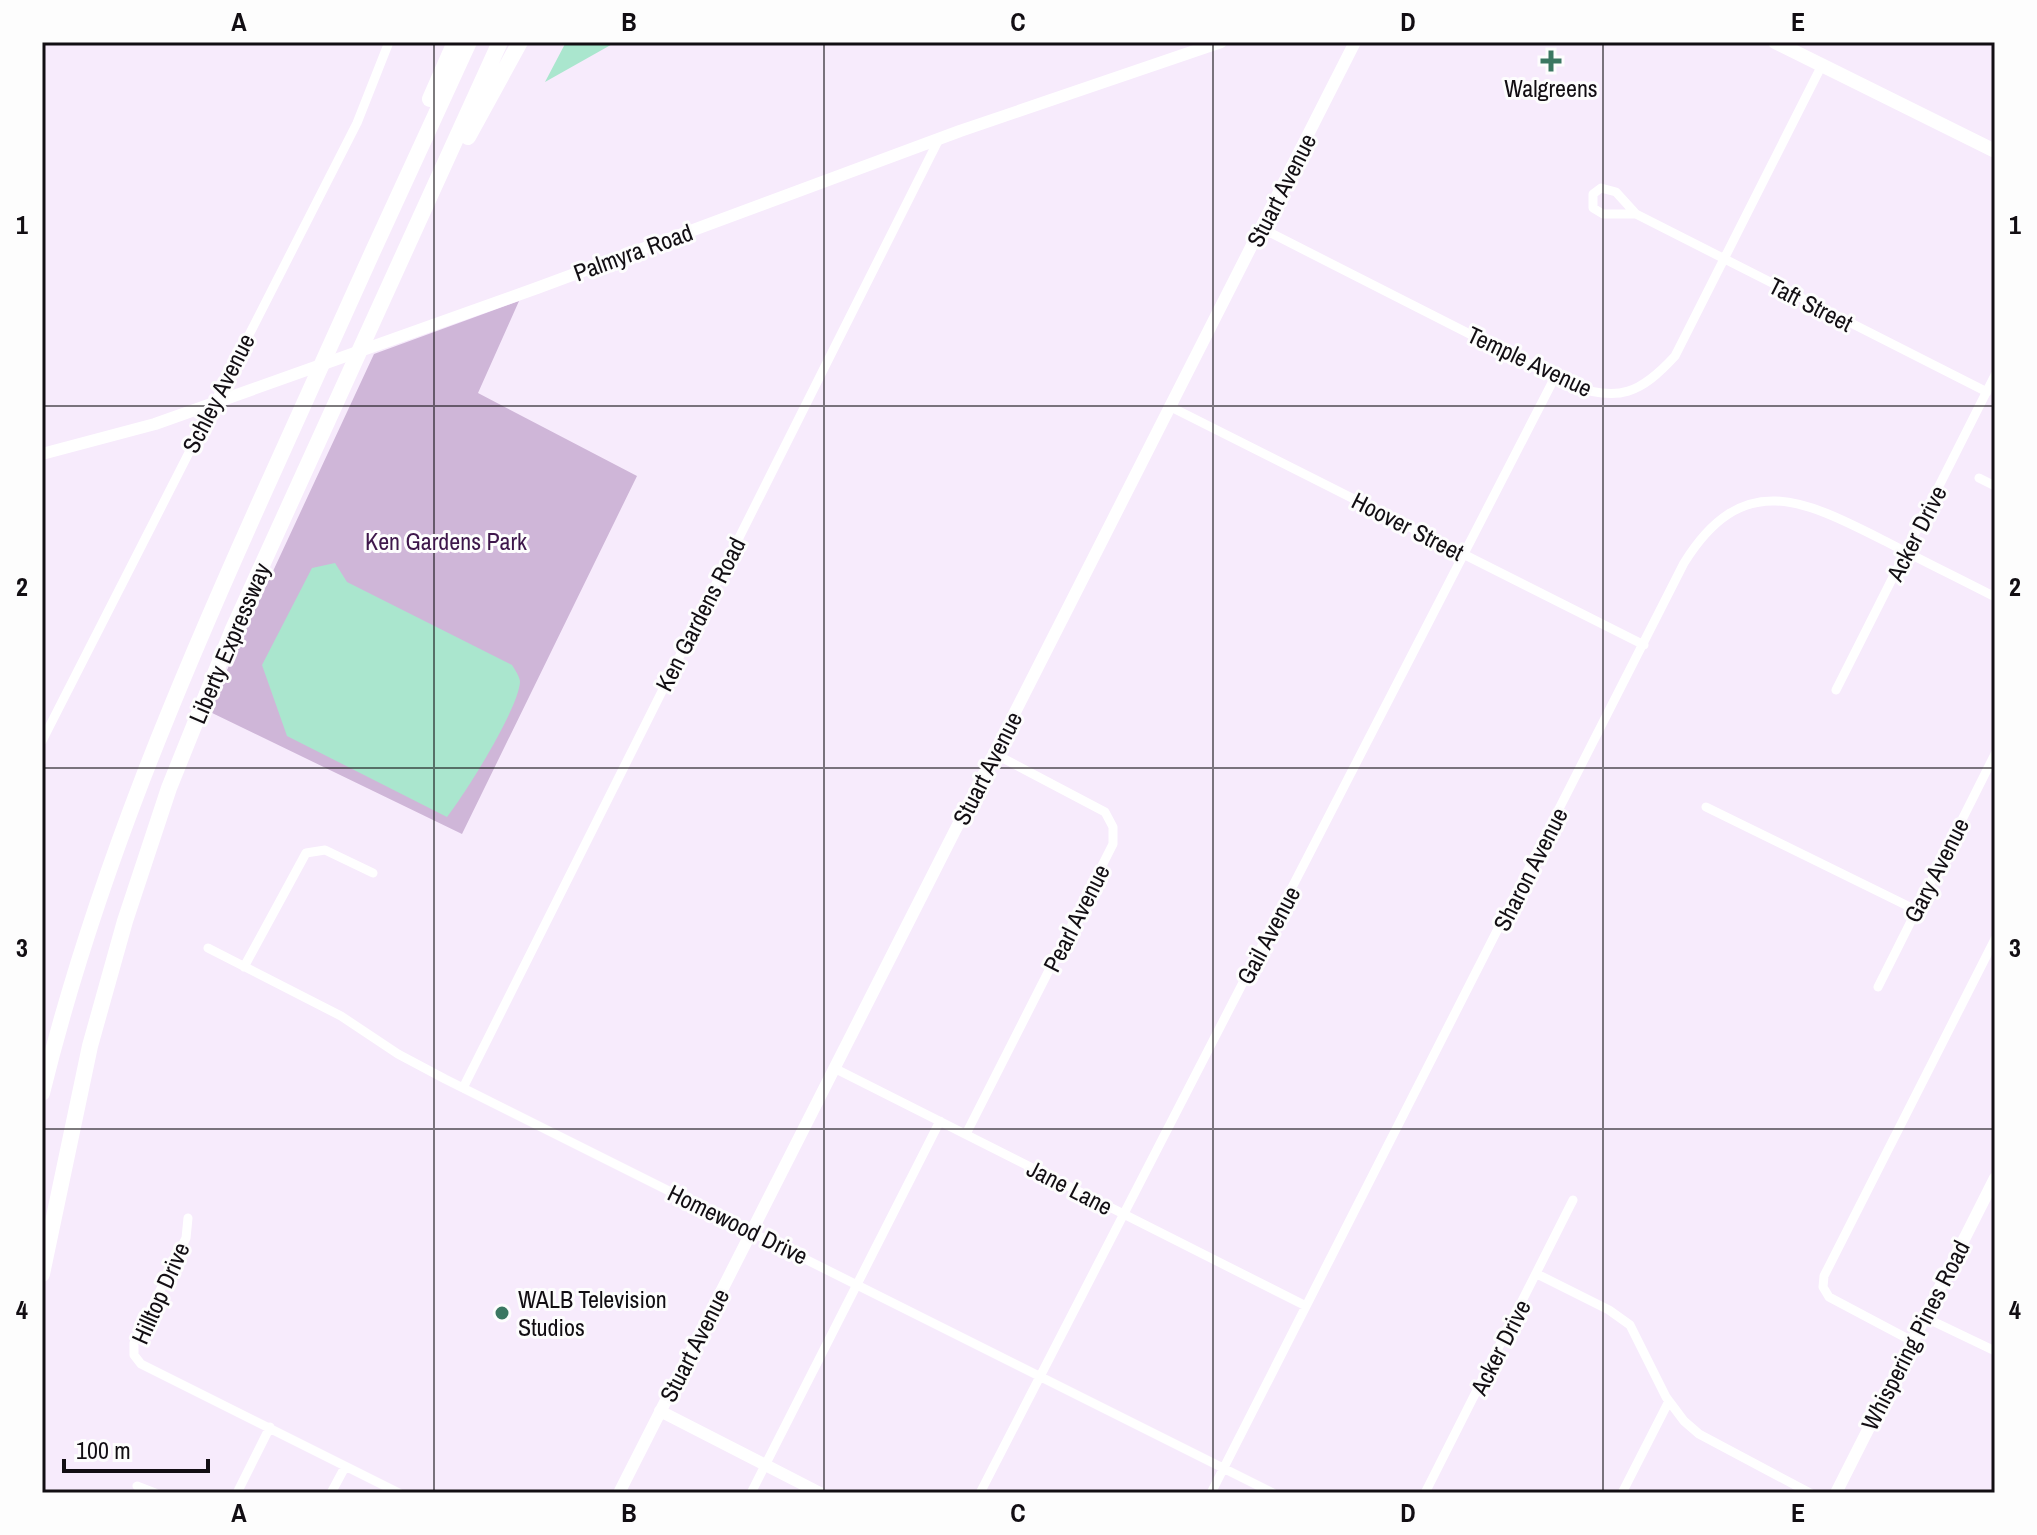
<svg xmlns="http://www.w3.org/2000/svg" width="2037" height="1535" font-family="'Archivo Narrow',sans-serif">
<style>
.green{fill:#cfb6d8}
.water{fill:#aae6ce}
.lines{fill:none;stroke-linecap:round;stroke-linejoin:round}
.street{stroke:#fff;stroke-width:9}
.secondary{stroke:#fff;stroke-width:12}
.primary{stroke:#fff;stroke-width:14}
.highway{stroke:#fff;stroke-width:16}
.grid{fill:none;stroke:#120e13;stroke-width:2;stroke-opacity:0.55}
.poi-dot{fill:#3b7762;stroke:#fdfdfd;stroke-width:3}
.labels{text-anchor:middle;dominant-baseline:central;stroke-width:6;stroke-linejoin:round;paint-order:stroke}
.poi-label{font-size:24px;fill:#120e13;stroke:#fdfdfd}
.street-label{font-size:24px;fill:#120e13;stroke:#fdfdfd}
.park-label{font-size:24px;fill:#3e174b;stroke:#fdfdfd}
.neatline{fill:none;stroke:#120e13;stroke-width:3}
.grid-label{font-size:26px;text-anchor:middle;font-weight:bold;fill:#120e13}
</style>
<rect width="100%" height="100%" fill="#f7ebfc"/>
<path class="green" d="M519,301L478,393L637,476L462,834L208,711L374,354Z"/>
<path class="water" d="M566,42H616L545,82Z
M335,563L347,582L512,665C515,670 520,677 520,682C518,710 465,794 447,817L287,736L262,665L312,568Z"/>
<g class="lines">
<path class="street" d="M1636,214H1603L1593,208V194L1601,188L1616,192L1636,214L1987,392
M1261,228L1570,385C1619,403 1641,393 1675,356L1822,65
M1171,407L1644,645
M1979,478L1995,486
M1836,690L1995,375
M42,741L357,123L389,42
M1706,807L1916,910
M208,948L341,1016L398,1054L445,1079L1273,1493
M244,967L306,853L325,850L373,873
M1878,987L1995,754
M834,1068L1306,1306
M463,1088L938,141
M966,1134L1113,844V827L1105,812L995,754
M188,1218L186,1238L134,1343V1355L141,1364L399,1493
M1537,1274L1609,1310L1630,1325L1666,1397L1684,1421L1699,1434L1810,1493
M1924,1317L1995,1351
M1912,1341L1829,1297L1823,1287L1824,1276L1995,939
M137,1486L155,1493
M237,1493L270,1427
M331,1493L345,1467
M751,1493L940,1121
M980,1493L1555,377
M1211,1493L1684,563C1743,468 1804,500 1885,541C1921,560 1958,578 1995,597
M1425,1493L1573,1200
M1622,1493L1669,1401"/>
<path class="secondary" d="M42,454L155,424L537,288L960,131L1221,42
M660,1411L820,1493
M619,1493L1355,42
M1836,1493L1995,1178"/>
<path class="primary" d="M1775,42L1995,151"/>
<path class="highway" d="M430,99L455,42
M468,137L520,42
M42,1093C95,878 180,678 271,477C336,331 402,187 469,42
M42,1274L90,1046L125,921L169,788L233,629L500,42"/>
</g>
<path class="grid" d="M434,42V1493M824,42V1493M1213,42V1493M1603,42V1493M42,406H1995M42,768H1995M42,1129H1995"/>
<g class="poi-dot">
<path d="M1547 49h8v8h8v8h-8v8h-8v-8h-8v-8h8z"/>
<circle cx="502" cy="1313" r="8"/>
</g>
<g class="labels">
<g class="poi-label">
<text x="1551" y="88">Walgreens</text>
<text x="518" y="1299" text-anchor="start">WALB Television<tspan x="518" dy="28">Studios</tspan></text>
</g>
<g class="street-label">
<text transform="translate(1281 190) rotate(-63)">Stuart Avenue</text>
<text transform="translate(633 252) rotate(-20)">Palmyra Road</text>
<text transform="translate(1811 304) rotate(27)">Taft Street</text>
<text transform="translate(1530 361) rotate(25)">Temple Avenue</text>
<text transform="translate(218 393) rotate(-63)">Schley Avenue</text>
<text transform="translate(1408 526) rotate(27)">Hoover Street</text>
<text transform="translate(1916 533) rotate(-63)">Acker Drive</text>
<text transform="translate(700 614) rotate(-63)">Ken Gardens Road</text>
<text transform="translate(229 643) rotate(-67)">Liberty Expressway</text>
<text transform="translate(987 768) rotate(-63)">Stuart Avenue</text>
<text transform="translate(1530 869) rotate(-63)">Sharon Avenue</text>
<text transform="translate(1936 870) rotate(-63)">Gary Avenue</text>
<text transform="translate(1076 918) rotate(-63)">Pearl Avenue</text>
<text transform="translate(1268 935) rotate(-62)">Gail Avenue</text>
<text transform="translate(1070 1187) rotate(27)">Jane Lane</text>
<text transform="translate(738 1224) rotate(26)">Homewood Drive</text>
<text transform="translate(160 1293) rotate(-66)">Hilltop Drive</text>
<text transform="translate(1915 1335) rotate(-63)">Whispering Pines Road</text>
<text transform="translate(694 1345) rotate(-63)">Stuart Avenue</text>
<text transform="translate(1500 1347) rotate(-63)">Acker Drive</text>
</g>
<g class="park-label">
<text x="446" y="541">Ken Gardens Park</text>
</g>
</g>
<rect width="2037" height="1535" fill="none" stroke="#fdfdfd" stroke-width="88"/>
<path d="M64 1459v12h144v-12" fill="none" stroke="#120e13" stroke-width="4"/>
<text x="76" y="1459" font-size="24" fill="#120e13" stroke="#fdfdfd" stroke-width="6" paint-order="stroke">100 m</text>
<rect x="44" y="44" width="1949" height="1447" class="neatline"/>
<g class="grid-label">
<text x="239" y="31">A</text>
<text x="629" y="31">B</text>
<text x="1018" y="31">C</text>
<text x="1408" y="31">D</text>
<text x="1798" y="31">E</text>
<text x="22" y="234">1</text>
<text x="2015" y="234">1</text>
<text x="22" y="596">2</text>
<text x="2015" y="596">2</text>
<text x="22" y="957">3</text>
<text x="2015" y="957">3</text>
<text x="22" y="1319">4</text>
<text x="2015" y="1319">4</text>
<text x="239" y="1522">A</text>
<text x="629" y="1522">B</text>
<text x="1018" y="1522">C</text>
<text x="1408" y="1522">D</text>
<text x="1798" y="1522">E</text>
</g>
</svg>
